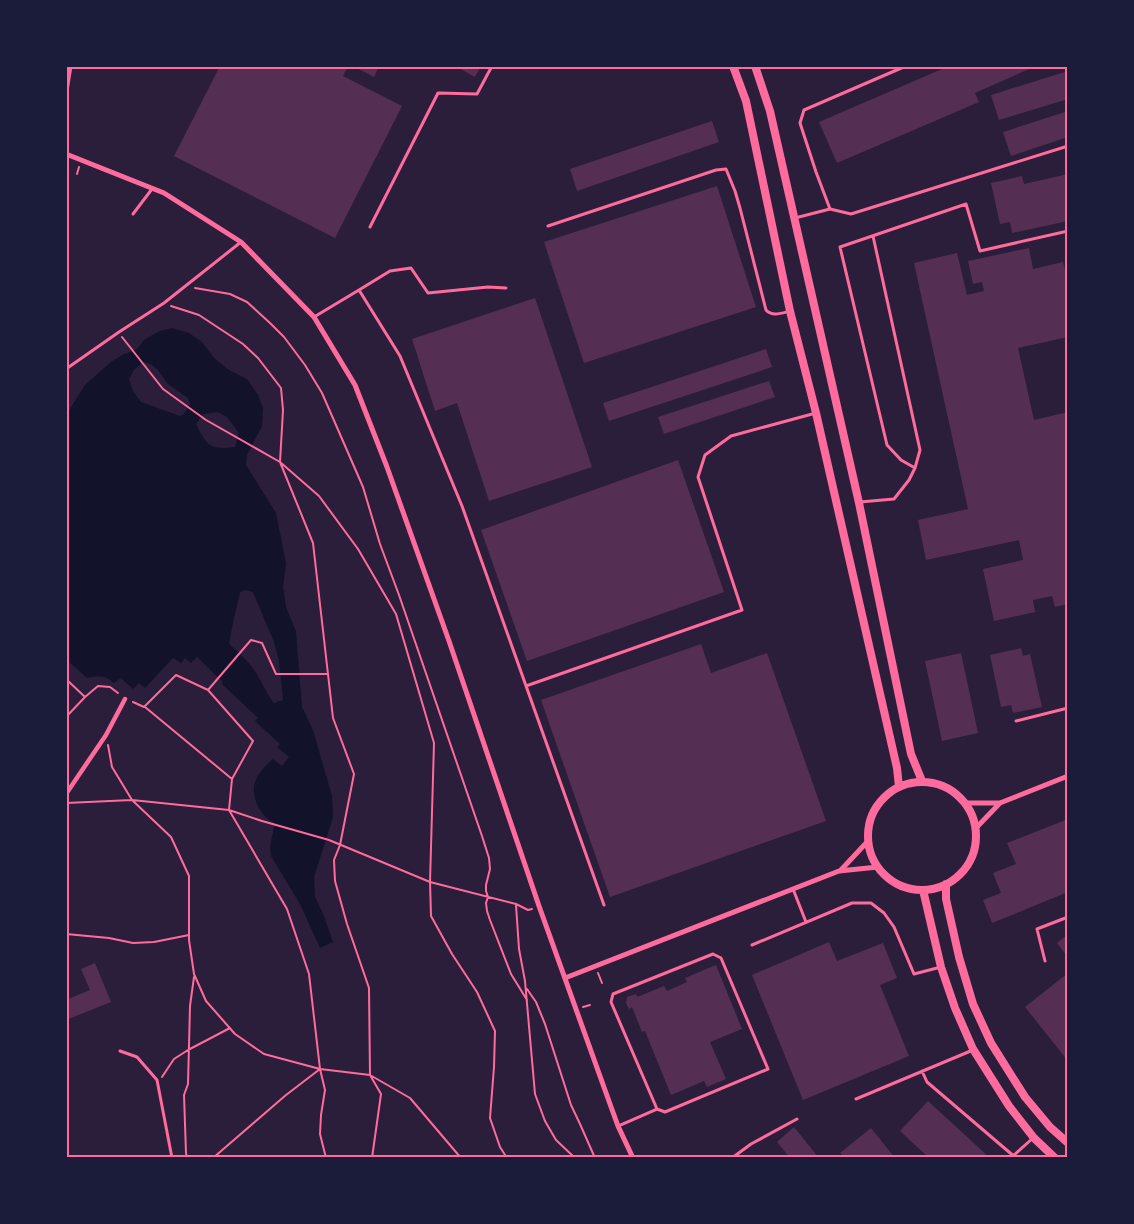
<svg xmlns="http://www.w3.org/2000/svg" width="1134" height="1224" font-family="'Sofia Sans Condensed',sans-serif">
<style>
.green{fill:#2a1e3b}
.water{fill:#12122b;fill-rule:evenodd}
.building{fill:#542f53}
.lines{fill:none;stroke-linecap:round;stroke-linejoin:round}
.path{stroke:#ff6b9d;stroke-width:2}
.service{stroke:#ff6b9d;stroke-width:3}
.pedestrian{stroke:#ff6b9d;stroke-width:4.5}
.minor{stroke:#ff6b9d;stroke-width:5}
.tertiary{stroke:#ff6b9d;stroke-width:8}
.neatline{fill:none;stroke:#ff6b9d;stroke-width:2}
</style>
<rect width="100%" height="100%" fill="#1b1b3a"/>
<path class="green" d="M66,66H1068V1158H66Z"/>
<path class="water" d="M172,328L189,333L202,342L214,358L229,370L247,379L258,395L263,408L262,426L247,455L246,465L276,513L286,563L283,587L286,607L296,631L302,707L313,730L332,796L333,817L314,877L315,897L324,916L333,942L320,948L300,904L271,856L270,846L275,823C261,818 250,796 255,782C259,772 265,766 273,759L282,766L289,757L277,747L280,744L255,721L258,718L222,684L223,682L197,657L191,663L185,658L181,663L173,658L145,688L139,683L133,689L121,678L114,683C105,675 99,676 87,678L66,659V415L85,385L111,362L124,354L136,350L145,339L160,331ZM143,362L151,364L158,370L168,384L188,398L190,404L184,414L180,416L141,402L133,391L129,379L134,370ZM218,412L227,417L239,433L235,447C210,450 207,446 196,424L203,414ZM246,590L253,592L274,642L279,661L283,700L274,703C267,695 264,686 259,678C252,664 240,654 229,644L233,623L240,592Z"/>
<path class="building" d="M220,66H348L343,76L402,106L335,238L174,156Z
M353,66H379L374,77Z
M455,66H481L475,77Z
M949,66H1036L975,93L979,102L837,163L819,122Z
M1068,71V99L999,120L991,95Z
M1068,111V137L1011,156L1003,132Z
M712,121L719,142L577,191L570,169Z
M1068,174V221L1012,233L1010,222L1000,224L991,183L1022,176L1024,184Z
M717,186L756,307L584,363L544,242Z
M1029,248L1033,269L1063,262L1068,283V337L1018,348L1034,420L1068,412V604L1055,607L1052,596L1033,600L1035,612L994,621L983,569L1023,560L1019,540L926,560L918,520L968,509L914,263L957,253L967,295L984,291L982,282L973,284L968,261Z
M535,298L592,467L489,501L457,403L435,411L412,339Z
M766,349L772,367L609,421L603,403Z
M769,381L775,397L664,434L658,417Z
M678,460L724,592L527,661L481,530Z
M701,644L711,673L767,653L826,821L610,897L541,700Z
M1021,648L1023,656L1030,654L1042,707L1013,713L1011,705L1001,707L990,655Z
M961,653L978,733L942,741L925,661Z
M1068,819V892L992,923L983,900L1001,893L993,873L1016,864L1007,843Z
M1068,934V957L1057,943Z
M829,942L837,961L883,943L897,978L880,985L909,1056L803,1100L752,975Z
M95,963L111,1002L66,1020V1000L90,990L81,969Z
M716,965L742,1029L710,1042L726,1079L707,1087L704,1081L671,1095L645,1031L642,1032L632,1007L629,1009L626,1003L627,997L636,994L637,997L664,986L667,991L687,982L685,978Z
M1068,973V1061L1025,1007Z
M928,1101L990,1158H929L900,1131Z
M794,1127L819,1158H790L777,1142Z
M871,1128L895,1158H845L840,1153Z"/>
<g class="lines">
<path class="path" d="M77,174L79,167
M195,288L230,294L247,302L270,323L284,337L305,365L322,393L363,487L380,544L399,595L482,836L489,858L490,869L486,885V891L488,897L486,903L487,911L490,920L511,974L527,1000
M171,306L199,315L243,344L258,358L281,388L283,410L280,462L313,543L333,718L354,774L340,845L334,860L335,881L347,924L369,988L370,1075L381,1094L372,1158
M122,337L163,389L206,420L280,462L319,496L358,549L396,614L434,743L430,882L431,916L452,954L477,992L495,1031L494,1067L490,1118L500,1147L507,1158
M66,679L85,697L98,686L110,687L118,693
M208,690L251,640L262,643L276,674H328
M133,702L144,707L176,675L208,690L253,741L232,779L229,810L287,909L309,974L320,1069L325,1090L321,1115L320,1134L326,1158
M145,707L232,779
M66,717L85,697
M108,745L112,767L132,800L171,837L189,876V940L194,974L206,1001L235,1034L264,1054L320,1069L370,1075L410,1098L461,1158
M66,803L132,800L229,810L262,821L329,840L430,882L516,904L528,910L532,909
M516,905L519,949L525,981L535,1094L545,1121L556,1140L575,1158
M66,934L109,938L133,943L154,942L189,935
M598,973L602,983
M527,989L536,1002L545,1024L571,1105L580,1124L595,1158
M583,1007L590,1005
M162,1077L174,1059L188,1050L230,1028
M187,1158L186,1153L184,1095L188,1084L190,1006L194,977
M213,1158L286,1095L320,1069"/>
<path class="service" d="M830,209L816,172L800,123L804,110L906,66
M133,214L152,189
M795,218L830,209L851,214L1068,146
M548,226L716,170L726,169L735,191L740,208L766,310C772,317 782,313 790,311
M370,227L438,93L477,94L492,66
M359,290L390,271L411,268L428,293L488,287L506,288
M314,317L359,290L400,356L462,506L604,905
M66,369L119,332L164,303L241,242
M915,468L901,460L887,445L840,247L966,204L980,251L1068,231
M860,502L894,499L909,480L915,468L920,450L873,236
M526,686L742,610L698,477L705,455L731,436L816,413
M1016,721L1068,708
M793,889L806,922
M752,945L852,903H871L884,913L894,927L914,974L941,967
M1045,961L1037,929L1068,917
M120,1051L137,1057L157,1080L172,1158
M922,1071L927,1082L1016,1158
M856,1099L973,1050
M618,1126L657,1109L611,1002L613,994L713,954L721,958L768,1069L665,1112L657,1109
M1014,1155L1033,1138
M732,1158L751,1144L797,1119"/>
<path class="pedestrian" d="M66,794L106,735L125,699"/>
<path class="minor" d="M66,91L70,66
M66,154L164,193L241,242L314,317L355,385L387,467L449,641L539,906L610,1104L618,1126L633,1158
M966,803H1000L1068,776
M976,828L1000,803
M840,871L868,841
M565,978L839,871L878,867"/>
<path class="tertiary" d="M733,66L746,101L790,311L816,413L897,768L899,787
M755,66L770,111L859,503L911,754L922,781
M868 836a54 54 0 1 1 108 0a54 54 0 1 1-108 0Z
M946,884V899L959,957L973,1004L991,1043L1025,1097L1050,1127L1068,1143
M923,890L941,967L955,1008L973,1049L1009,1106L1034,1138L1055,1158"/>
</g>
<rect width="1134" height="1224" fill="none" stroke="#1b1b3a" stroke-width="135"/>
<rect x="68" y="68" width="998" height="1088" class="neatline"/>
</svg>
